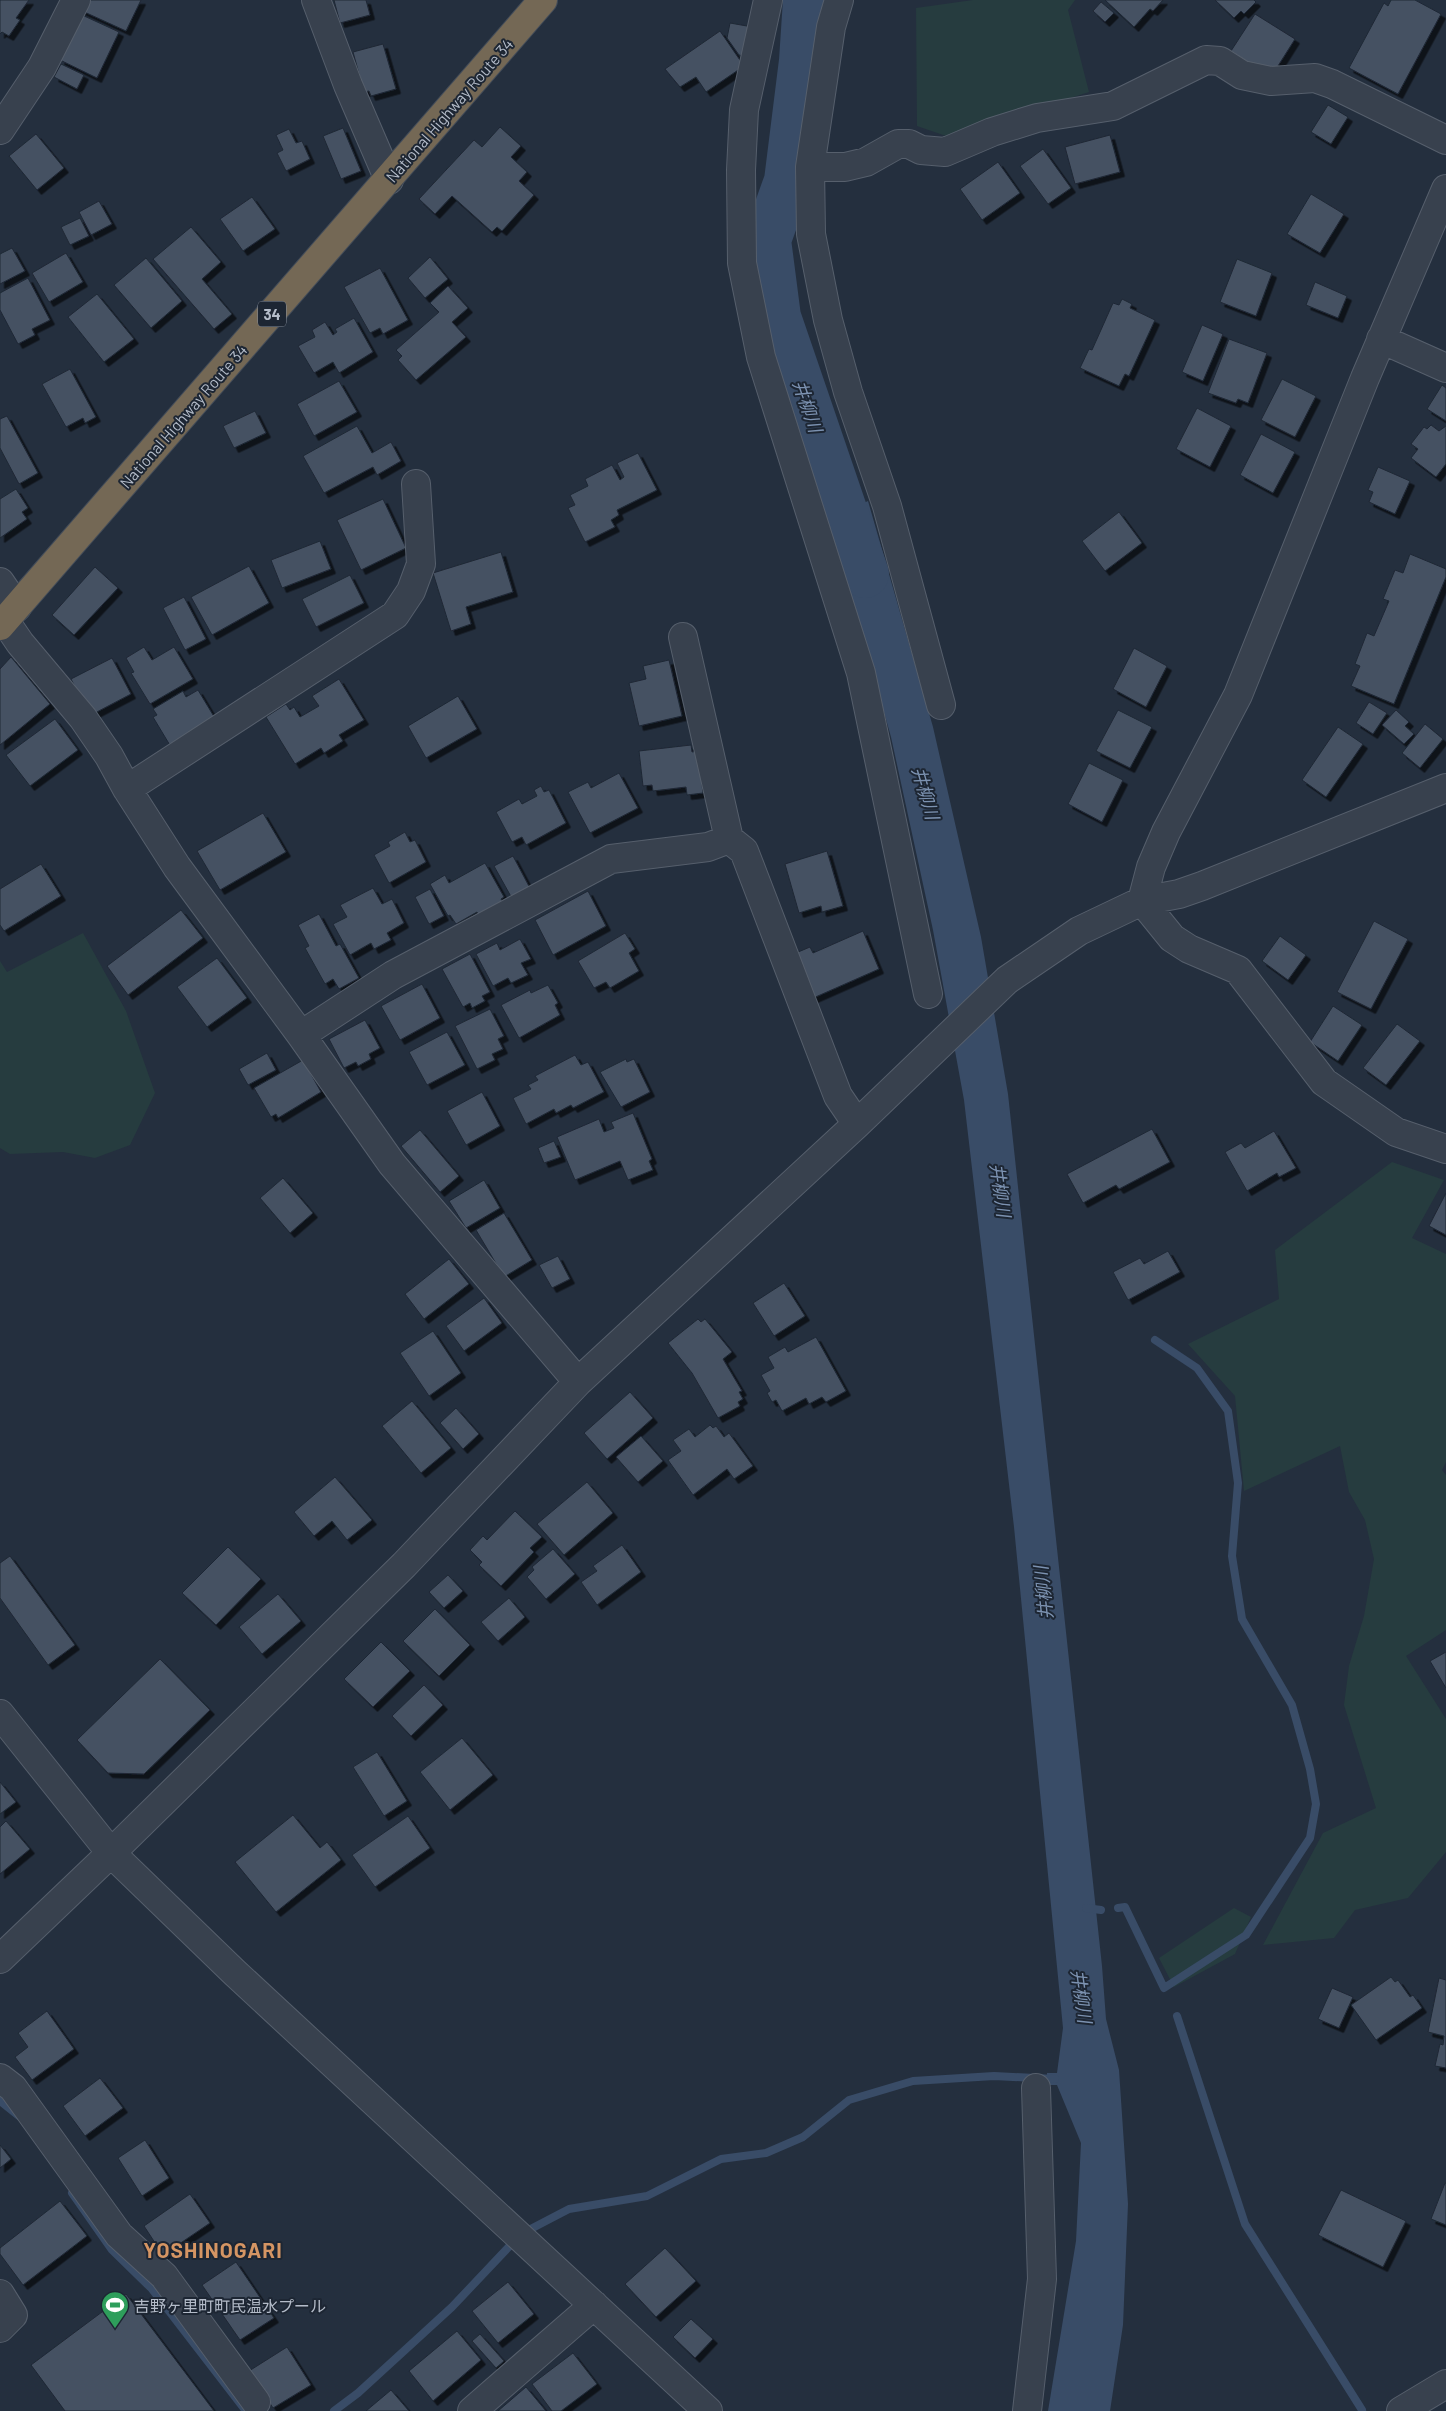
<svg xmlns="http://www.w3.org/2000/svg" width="1446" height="2411" font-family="Barlow,'Noto Sans JP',sans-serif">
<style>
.green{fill:#263c3f}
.water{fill:#394c67}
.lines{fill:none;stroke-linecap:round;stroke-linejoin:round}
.stream{stroke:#394c67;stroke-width:8}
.river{stroke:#394c67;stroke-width:48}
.building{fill:#455162;stroke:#1f2835;filter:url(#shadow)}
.minor-casing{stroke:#565f6c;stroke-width:30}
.highway-casing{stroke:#434c59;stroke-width:30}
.minor{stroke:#38414e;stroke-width:28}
.highway{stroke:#746855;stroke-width:28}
.labels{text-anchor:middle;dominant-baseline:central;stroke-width:4;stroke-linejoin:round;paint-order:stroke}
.shield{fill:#1d2633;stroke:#878f9c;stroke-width:1}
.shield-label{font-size:15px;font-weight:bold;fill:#b4bcc9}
.street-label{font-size:16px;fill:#b4bcc9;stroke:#1d2633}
.poi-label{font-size:16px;fill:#b4bcc9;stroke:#1d2633;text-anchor:start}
.water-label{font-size:18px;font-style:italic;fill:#7c92b1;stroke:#1d2633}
.district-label{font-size:21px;font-weight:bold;letter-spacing:1px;fill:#d59563;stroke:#1d2633}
</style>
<defs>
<filter id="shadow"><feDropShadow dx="4.5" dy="4.5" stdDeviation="0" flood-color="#0009"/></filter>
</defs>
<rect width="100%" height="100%" fill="#242f3e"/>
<path class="green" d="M973,0H1075L1068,10L1089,92L949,137L917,126L916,8Z
M83,933L126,1011L155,1093L130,1145L95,1158L63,1152L10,1154L0,1148V961L7,972Z
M1392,1162L1444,1180L1412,1238L1446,1254V1462L1442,1470L1446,1475V1630L1406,1656L1446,1719V1852L1408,1898L1355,1910L1334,1938L1263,1945L1323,1833L1376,1808L1344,1705L1349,1666L1364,1616L1374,1559L1365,1520L1349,1492L1340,1446L1244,1491L1235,1396L1188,1344L1279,1299L1275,1250Z
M1234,1908L1251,1917L1235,1954L1174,1987L1159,1958Z"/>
<path class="water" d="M868,501L933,727L981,937L1008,1094L1102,1966L1106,2019L1119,2070L1128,2204L1123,2325L1110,2411H1048L1076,2241L1081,2143L1057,2085H1047V2073H1057L1063,2028L1014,1527L964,1100L933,930L891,737L830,519Z"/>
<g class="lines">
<path class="stream" d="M1086,1908L1101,1910
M1118,1908L1125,1907L1164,1988L1246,1935L1310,1838L1316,1804L1310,1769L1292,1705L1242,1619L1232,1556L1238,1483L1228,1411L1197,1368L1155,1340
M1177,2016L1245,2224L1362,2410
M0,2101L20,2117
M72,2193L112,2250L152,2289L246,2411
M334,2411L358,2393L452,2307L521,2234L569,2209L647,2196L721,2159L766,2153L803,2137L849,2100L913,2081L994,2076L1055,2079"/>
<path class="river" d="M807,0L803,61L788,181L767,240L777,317L865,574"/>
</g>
<path class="building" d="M0,0H29L16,18L20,20L9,36L2,32L0,34Z
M85,0H141L126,31L80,10Z
M334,0H366L370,15L340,23Z
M1105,0H1163L1153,11L1150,9L1134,27Z
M1215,0H1254L1256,2L1244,14L1241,11L1234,18Z
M1391,0H1415L1441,14L1398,94L1349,68L1384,3L1388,6Z
M1101,2L1114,13L1105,22L1093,11Z
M1255,14L1295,39L1271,77L1231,51Z
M82,15L119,32L97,78L60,60Z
M730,23L758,28L752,58L739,55L727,38Z
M720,31L744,66L706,92L696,77L680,87L665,69Z
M383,44L396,89L371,96L369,91L364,92L353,52Z
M61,64L84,75L77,89L54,77Z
M1328,105L1348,117L1331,144L1311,132Z
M500,127L521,146L511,157L527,172L519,181L534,195L502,231L497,227L492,232L452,196L435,214L419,199L474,140L482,147Z
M343,128L361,171L341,179L323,136Z
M289,129L296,143L302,141L310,159L286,171L277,153L283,150L276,135Z
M36,134L64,168L37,190L9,156Z
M1110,135L1120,172L1075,184L1065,147Z
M1043,149L1071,188L1048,204L1020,166Z
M998,162L1020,193L982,220L960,189Z
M1311,194L1344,214L1320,253L1287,234Z
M252,197L275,229L243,251L220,219Z
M99,201L112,224L91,235L79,212Z
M80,218L89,236L70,245L61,227Z
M191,227L221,262L202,279L232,314L214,329L153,259Z
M12,248L25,271L0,284V254Z
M66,253L83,282L49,302L32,273Z
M430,257L448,279L425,298L408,278Z
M146,258L182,301L151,328L114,285Z
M1237,259L1272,273L1256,316L1220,302Z
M380,268L408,320L383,334L380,328L370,333L344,287Z
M28,278L50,320L32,329L35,335L18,344L0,310V293Z
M1315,282L1347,296L1338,318L1306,305Z
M448,286L468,308L452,322L466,337L416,380L398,360L402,356L396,350L439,312L430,303Z
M97,294L134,339L104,362L68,317Z
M1122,299L1132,304L1130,308L1155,320L1129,376L1125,374L1119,386L1080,368L1089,349L1092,350L1113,303L1119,305Z
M354,318L373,352L339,373L333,362L314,373L298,346L315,337L312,330L325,322L333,335L337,332L335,329Z
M1202,325L1223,334L1203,381L1182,372Z
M1229,339L1267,353L1248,403L1238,399L1236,403L1208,393Z
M70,369L96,417L85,423L83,418L66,427L42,384Z
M1282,379L1316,396L1295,437L1261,420Z
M339,381L357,412L314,436L297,404Z
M1442,385L1446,388V421L1427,409Z
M1197,408L1231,426L1210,467L1176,449Z
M255,411L266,433L234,448L223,426Z
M7,416L38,473L19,484L0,448V419Z
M1431,425L1439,431L1446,426V464L1436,477L1411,458L1418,449L1411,444L1424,427L1427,429Z
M357,426L372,453L391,442L401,461L377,475L373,467L324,493L303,456Z
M1261,434L1295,452L1273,493L1240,475Z
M638,453L657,490L617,510L619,515L611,520L615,527L585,542L568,508L575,505L570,495L588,486L585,479L612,465L620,480L624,477L617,463Z
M1378,467L1410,481L1395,514L1369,502L1373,492L1368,490Z
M16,489L28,508L22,512L27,519L0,538V499Z
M383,499L406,548L361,570L337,520Z
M1119,512L1142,543L1105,571L1082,541Z
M320,541L331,569L282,588L271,560Z
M501,552L513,592L466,607L471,624L451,631L433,573Z
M1410,554L1446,569V577L1394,704L1351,686L1360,666L1355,664L1367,633L1374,636L1389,601L1383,599L1395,570L1403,573Z
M249,566L269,603L212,635L191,597Z
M95,567L118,588L74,635L52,615Z
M350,575L364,603L316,627L302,599Z
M184,597L206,639L185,650L163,608Z
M144,647L152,660L174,647L193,679L150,704L131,673L134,672L126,658Z
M1134,648L1167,666L1146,707L1113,689Z
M11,657L50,704L0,745V669Z
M112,658L131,694L93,714L85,699L82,701L71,679Z
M669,660L682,716L639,726L629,683L646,679L643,666Z
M339,679L364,720L339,735L343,741L324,753L321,748L295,764L266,717L286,704L290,710L294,707L300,717L319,706L312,696Z
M198,690L216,720L171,747L153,717L157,715L153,709L183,691L186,697Z
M458,696L477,729L426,758L408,726Z
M1369,702L1387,713L1373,734L1356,723Z
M1118,710L1152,727L1130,768L1096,751Z
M1396,710L1409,722L1405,726L1414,734L1404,744L1382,725Z
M55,719L78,750L30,786L6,755Z
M1425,724L1443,739L1420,768L1402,753Z
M1338,727L1363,744L1326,797L1302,780Z
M691,745L692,752L698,751L703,793L687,795L686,787L653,791L652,785L643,786L639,751Z
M1089,763L1123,780L1102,822L1068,804Z
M619,773L638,808L590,833L568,792L588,782L591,788Z
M541,786L544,792L549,790L566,823L526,845L522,837L512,842L496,812L519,799L522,804L537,796L534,790Z
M263,813L286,852L220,890L197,851Z
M405,832L410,842L415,840L426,862L389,883L374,855L390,846L388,842Z
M827,851L843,906L822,912L821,906L799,913L785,864Z
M513,856L532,892L514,902L494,866Z
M485,863L504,897L501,899L503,903L479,916L477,912L456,924L450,915L448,916L430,884L445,875L449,883Z
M41,864L61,896L4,931L0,925V889Z
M373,888L382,904L392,899L404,923L387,933L391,940L374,949L371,943L350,955L333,924L347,917L340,905Z
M430,889L444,916L429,924L415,897Z
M588,891L606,926L553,955L535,920Z
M181,910L203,938L128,995L107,966Z
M319,914L336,946L340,944L359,978L339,989L333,979L325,984L305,948L309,946L298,925Z
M1374,921L1408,939L1371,1009L1337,992Z
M863,931L879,969L811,999L791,955L810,947L813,953Z
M625,933L635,949L629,953L639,971L610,988L606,982L594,988L578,961Z
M1280,936L1306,955L1288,980L1262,961Z
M520,939L531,959L521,963L528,975L511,983L508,978L493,986L476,954L497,943L500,950Z
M470,954L490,992L482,996L485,1001L472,1008L470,1003L463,1007L442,969Z
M217,958L247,998L207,1027L177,987Z
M422,984L440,1018L400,1040L381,1006Z
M548,985L558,1003L555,1005L560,1015L519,1038L501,1005L530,990L531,993Z
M1333,1006L1362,1025L1338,1061L1310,1042Z
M490,1009L504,1036L498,1039L503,1049L492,1054L495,1060L477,1069L455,1026Z
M365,1020L380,1048L369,1054L371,1059L358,1066L356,1062L344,1068L329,1039Z
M1397,1024L1420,1041L1386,1085L1363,1068Z
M447,1032L465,1065L427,1085L409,1052Z
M267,1053L276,1070L248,1085L239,1069Z
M575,1055L581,1065L588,1062L604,1092L573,1108L571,1105L556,1113L554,1109L526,1124L513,1098L531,1089L528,1085L538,1080L535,1076Z
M626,1059L627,1062L634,1059L650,1092L621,1107L600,1072Z
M303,1060L321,1092L278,1118L276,1114L271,1117L254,1088Z
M482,1092L500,1126L466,1145L447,1111Z
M633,1113L652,1159L649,1161L653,1170L628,1180L620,1161L575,1180L557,1137L599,1119L604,1132L614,1128L611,1122Z
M1152,1129L1170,1162L1119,1189L1116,1185L1083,1203L1067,1174Z
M420,1130L459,1176L440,1192L401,1146Z
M1274,1131L1296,1168L1279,1177L1277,1173L1247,1191L1225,1152L1241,1143L1245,1148Z
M554,1141L561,1157L544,1163L538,1148Z
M283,1178L313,1213L290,1233L260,1198Z
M484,1180L500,1208L466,1228L449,1201Z
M1446,1193V1235L1429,1226Z
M504,1213L532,1260L504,1277L476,1230Z
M1168,1251L1180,1272L1128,1300L1113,1272L1140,1258L1144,1264Z
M558,1256L570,1279L552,1288L539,1265Z
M449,1259L469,1284L424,1319L405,1294Z
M784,1283L805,1316L774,1336L753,1303Z
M484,1298L502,1323L464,1351L446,1326Z
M698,1319L701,1322L705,1319L732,1352L723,1359L742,1391L739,1392L743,1399L738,1402L740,1406L718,1418L692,1373L668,1343Z
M433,1331L461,1373L429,1396L400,1353Z
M816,1337L846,1391L826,1402L822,1397L809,1404L806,1398L782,1411L776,1400L772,1402L767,1393L770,1391L761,1375L774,1368L768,1357L785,1347L788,1352Z
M630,1392L653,1418L607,1459L584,1433Z
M412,1401L451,1448L421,1473L382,1426Z
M456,1408L479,1434L463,1449L440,1423Z
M710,1425L713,1428L716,1426L724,1437L729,1433L753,1466L734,1479L727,1469L693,1495L668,1460L681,1451L673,1440L689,1429L695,1437Z
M641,1436L663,1461L638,1482L616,1457Z
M335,1477L372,1520L347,1540L332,1521L314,1536L294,1512Z
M587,1482L613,1513L564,1555L537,1524Z
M515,1511L542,1537L530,1548L534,1552L501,1586L479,1565L482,1562L470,1550L483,1536L487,1540Z
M622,1545L641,1572L597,1605L581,1582L597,1571L593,1566Z
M228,1547L261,1579L216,1625L182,1593Z
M553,1549L575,1574L546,1599L527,1577L534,1570L532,1567Z
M10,1556L75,1645L48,1665L0,1598V1563Z
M448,1575L463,1591L444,1608L429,1592Z
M278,1594L301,1621L262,1654L239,1627Z
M509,1598L525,1617L498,1641L481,1622Z
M435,1609L470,1645L439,1676L403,1641Z
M381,1642L410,1671L373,1707L344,1679Z
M1446,1652V1688L1430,1661Z
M160,1659L210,1710L144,1774L108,1773L77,1740Z
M424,1685L443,1705L411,1736L392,1716Z
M462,1738L493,1775L450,1810L420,1772Z
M377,1752L407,1801L384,1816L353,1767Z
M0,1782L16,1802L0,1814Z
M293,1815L320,1848L327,1842L341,1860L276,1912L235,1862Z
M408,1816L430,1848L375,1887L352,1855Z
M6,1821L30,1849L0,1874V1827Z
M1391,1977L1395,1982L1398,1980L1410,1997L1413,1995L1422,2008L1376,2040L1351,2005Z
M1439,1978L1446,1980V2068L1435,2066L1440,2044L1443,2045L1444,2036L1428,2032Z
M1332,1988L1353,1997L1339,2028L1318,2019Z
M47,2011L74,2049L32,2080L15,2057L28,2047L18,2033Z
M100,2078L123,2108L85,2136L63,2106Z
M145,2140L169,2178L142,2196L118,2158Z
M0,2145L11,2159L0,2168Z
M1445,2183H1446V2225L1431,2219Z
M1341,2190L1406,2221L1383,2267L1318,2235Z
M190,2194L210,2223L163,2255L144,2226Z
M60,2201L87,2236L23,2285L0,2254V2248Z
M665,2248L696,2281L656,2317L625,2284Z
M236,2262L274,2318L240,2340L202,2285Z
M508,2282L534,2314L498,2343L472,2311Z
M126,2294L214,2411H65L31,2365Z
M691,2319L713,2339L695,2358L673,2337Z
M457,2331L481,2360L433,2401L409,2371Z
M480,2334L504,2361L496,2368L472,2341Z
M287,2347L311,2385L273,2408L249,2371Z
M573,2353L597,2384L561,2411H552L532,2384Z
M526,2387L546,2411H498Z
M391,2390L409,2411H366Z"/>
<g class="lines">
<g class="minor-casing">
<path id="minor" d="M316,0L348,85L389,180
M768,0L744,110L741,170L742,263L761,357L861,673L928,994
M839,0L831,27L810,167L811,234L828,320L848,392L887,506L941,705
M0,130L42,67L76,0
M810,167H845L866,162L898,144H909L921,150L945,152L992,132L1037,118L1113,106L1206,60L1220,61L1242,75L1271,81L1315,78L1332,84L1446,140
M1446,189L1365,378L1238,695L1166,832L1151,867L1142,901L1172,938L1189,949L1238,970L1324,1082L1396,1132L1446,1149
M1381,339L1446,368
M0,582L17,607
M5,621L20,643L83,718L109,756L127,789L177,867L301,1035L392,1164L578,1382
M683,637L729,839
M127,789L395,615L411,591L421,564L416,484
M301,1035L393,975L611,859L708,847L729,839L744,851L838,1096L857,1124
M0,1714L111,1853L234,1972L708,2411
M0,1959L111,1853L404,1565L578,1382L857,1124L1007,980L1079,931L1142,901L1179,894L1202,886L1446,788
M0,2078L13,2088L119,2235L164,2276L256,2402
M0,2294L13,2315L0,2328
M472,2411L594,2305
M1027,2411L1042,2279L1036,2088
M1401,2411L1446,2384"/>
</g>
<g class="highway-casing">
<path id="highway" d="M0,626L543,0"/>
</g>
<use href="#minor" class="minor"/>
<use href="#highway" class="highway"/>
</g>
<defs>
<g id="stadium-pin" transform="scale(1.4375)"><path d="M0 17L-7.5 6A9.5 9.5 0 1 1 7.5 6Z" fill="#2e9e5b" stroke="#1d2633"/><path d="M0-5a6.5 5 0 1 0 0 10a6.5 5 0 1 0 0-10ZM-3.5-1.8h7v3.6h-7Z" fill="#fff"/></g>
</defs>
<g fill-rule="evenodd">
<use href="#stadium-pin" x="115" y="2305"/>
</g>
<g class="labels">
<rect class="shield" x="258" y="301.5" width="28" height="25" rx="4"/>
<g class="shield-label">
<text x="272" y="314">34</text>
</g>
<g class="street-label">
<text transform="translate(449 110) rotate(-49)">National Highway Route 34</text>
<text transform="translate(183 416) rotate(-49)">National Highway Route 34</text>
</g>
<g class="poi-label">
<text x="134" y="2305">吉野ヶ里町町民温水プール</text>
</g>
<g class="water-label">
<text transform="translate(808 406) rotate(71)">井柳川</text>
<text transform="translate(926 793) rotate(74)">井柳川</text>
<text transform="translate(1001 1190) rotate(82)">井柳川</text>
<text transform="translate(1043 1593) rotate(-96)">井柳川</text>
<text transform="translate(1082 1996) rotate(82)">井柳川</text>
</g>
<g class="district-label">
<text x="213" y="2249">YOSHINOGARI</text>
</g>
</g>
</svg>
